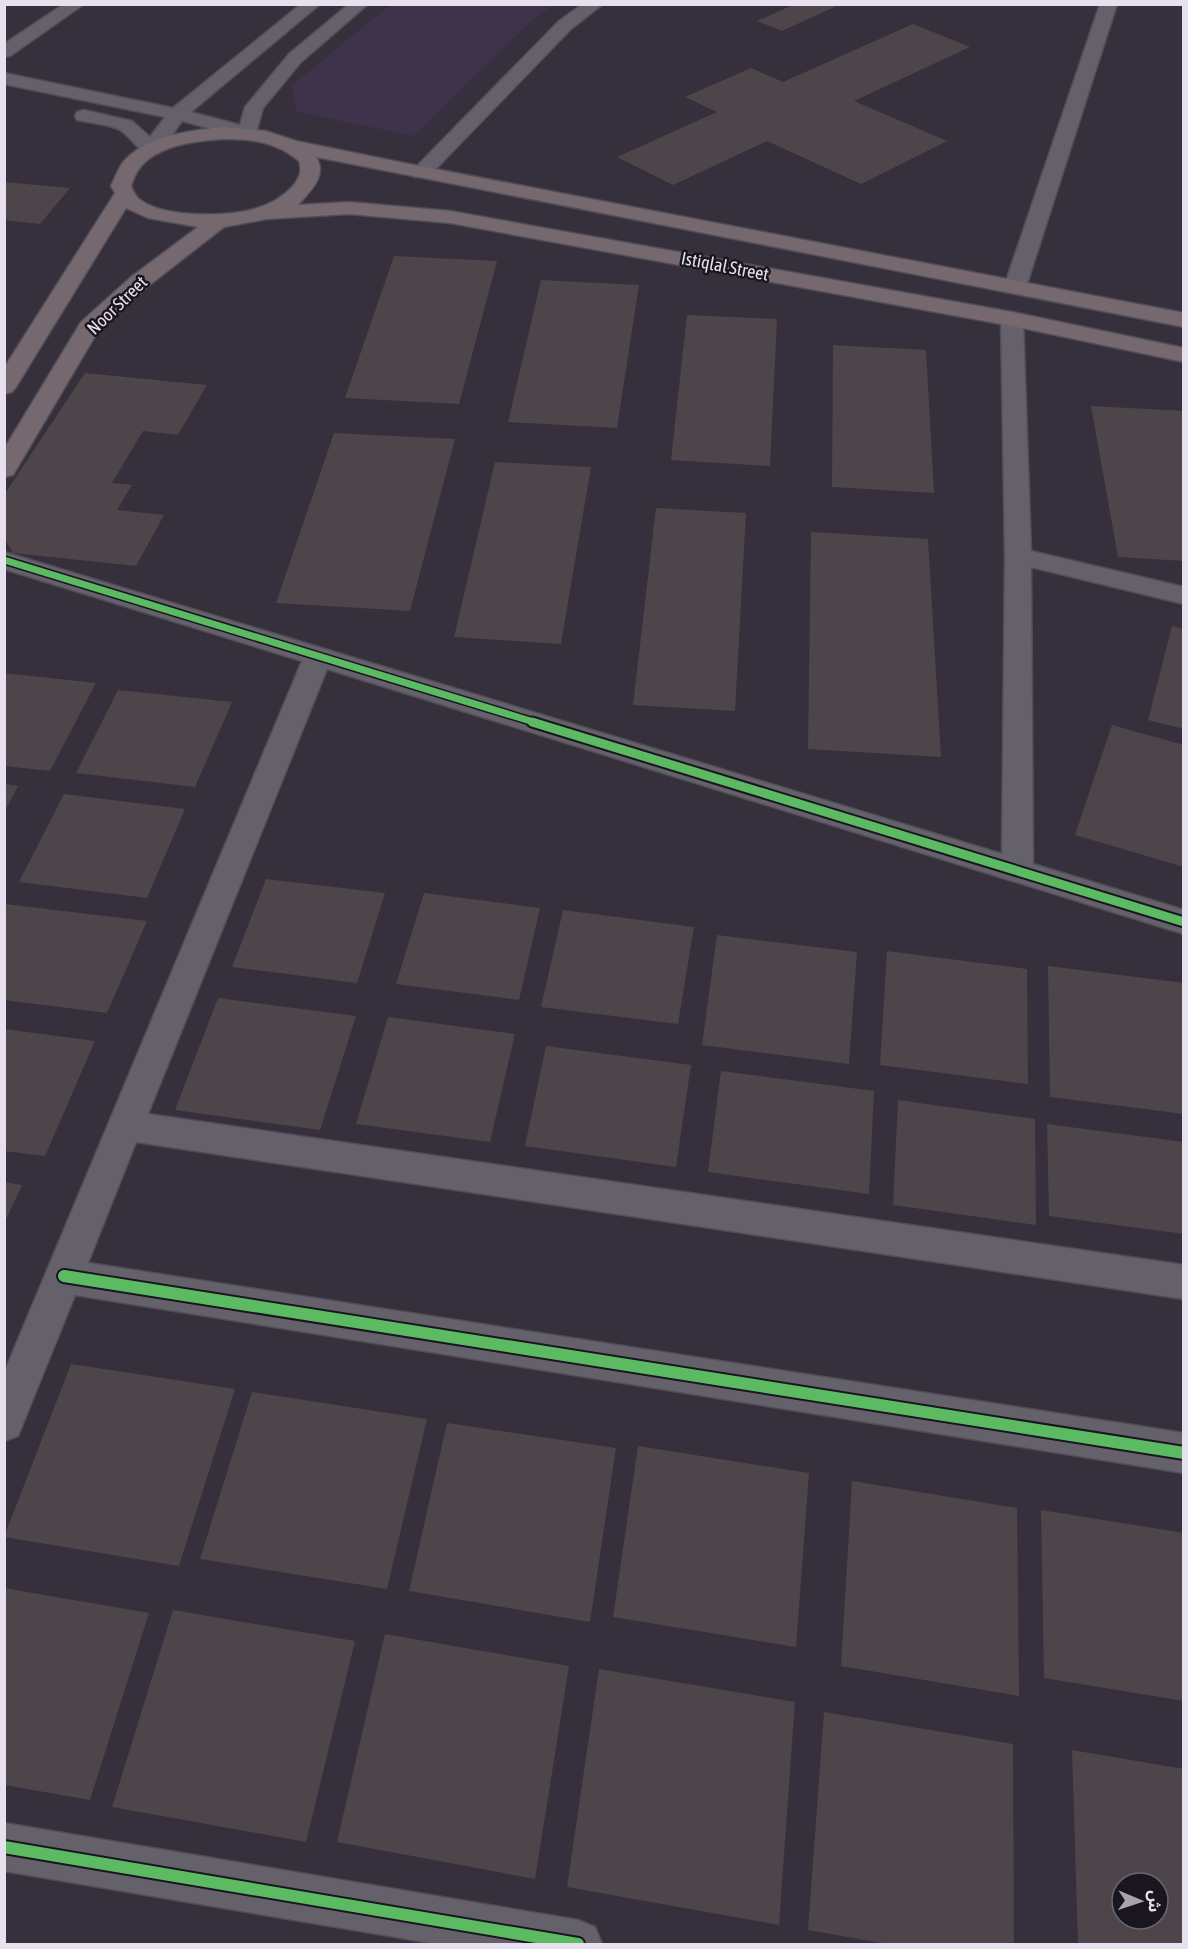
<svg xmlns="http://www.w3.org/2000/svg" width="1188" height="1949" font-family="'Asap Condensed','Noto Sans Arabic',sans-serif">
<style>
.built{fill:#3e334b}
.building{fill:#4d4549;fill-rule:evenodd}
.lines{fill:none;stroke-linecap:round;stroke-linejoin:round}
.minor-casing{stroke:#514d57;stroke-width:3}
.major-casing{stroke:#514d57;stroke-width:3}
.minor{fill:#65616b;fill-rule:evenodd}
.major{fill:#75686f;fill-rule:evenodd}
.cycleway-far2-casing{stroke:#1a161f;stroke-width:10}
.cycleway-far1-casing{stroke:#1a161f;stroke-width:13}
.cycleway-casing{stroke:#1a161f;stroke-width:16}
.cycleway-far2{stroke:#5cba63;stroke-width:7}
.cycleway-far1{stroke:#5cba63;stroke-width:9}
.cycleway{stroke:#5cba63;stroke-width:12}
.labels{text-anchor:middle;dominant-baseline:central;stroke-width:5;stroke-linejoin:round;paint-order:stroke}
.far-street-label{font-size:18px;fill:#e7e1ef;stroke:#1a161f}
</style>
<rect width="100%" height="100%" fill="#35303b"/>
<path class="built" d="M390,5L391,4L553,5L530,22L414,136L297,112L291,86Z"/>
<path class="building" d="M795,4H841L782,31L757,21Z
M913,24L970,47L854,101L947,141L861,184L767,141L673,185L617,157L717,112L685,97L751,68L783,82Z
M4,182L70,188L40,224L4,220Z
M394,256L497,261L459,404L345,398Z
M541,280L639,285L617,428L508,422Z
M687,315L777,319L770,466L671,460Z
M833,345L926,350L934,493L832,487Z
M85,373L207,385L178,435L143,431L112,483L132,485L117,510L164,515L136,566L13,553L4,538V495Z
M1091,406L1184,411V561L1118,557Z
M334,433L455,439L410,611L276,603Z
M495,462L591,467L561,644L454,637Z
M656,508L746,513L735,711L633,705Z
M811,532L928,539L941,757L808,749Z
M1172,626L1184,629V729L1148,720Z
M4,673L96,683L50,771L4,766Z
M118,690L232,702L195,787L76,773Z
M1112,725L1184,745V867L1075,835Z
M5,784L18,786L5,811Z
M64,794L185,809L147,898L19,882Z
M266,879L385,893L357,983L232,967Z
M424,893L540,908L519,1000L396,984Z
M5,904L147,921L107,1013L4,1000Z
M563,910L694,927L678,1024L541,1007Z
M717,935L857,952L849,1064L702,1045Z
M887,951L1027,969L1028,1084L880,1065Z
M1048,966L1184,983V1114L1050,1097Z
M218,998L356,1016L320,1130L175,1110Z
M388,1017L515,1034L490,1142L356,1124Z
M4,1029L95,1041L45,1156L4,1151Z
M546,1046L691,1065L676,1167L525,1146Z
M721,1071L874,1091L869,1194L708,1172Z
M898,1100L1035,1119L1036,1225L893,1205Z
M1047,1124L1184,1142V1234L1049,1216Z
M4,1182L22,1185L4,1224Z
M71,1364L235,1389L179,1566L4,1537Z
M252,1392L427,1419L387,1589L200,1559Z
M447,1423L616,1448L590,1622L409,1591Z
M638,1446L809,1473L796,1647L613,1617Z
M852,1481L1017,1508L1019,1696L841,1666Z
M1041,1510L1184,1533V1701L1044,1678Z
M4,1588L149,1613L90,1800L4,1785Z
M173,1610L355,1641L306,1842L112,1807Z
M385,1634L569,1666L535,1879L337,1842Z
M599,1669L795,1702L779,1925L567,1887Z
M824,1712L1013,1744L1014,1944H887L808,1930Z
M1072,1750L1184,1769V1944H1078ZM1122,1883H1158V1919H1122Z"/>
<g class="lines">
<g class="minor-casing">
<path id="minor" d="M64,4H84L10,56L4,57V44Z
M301,4H320L191,112L240,125L245,107L289,54L349,4H368L301,62L263,108L255,137L248,139L182,121L159,153C140,158 134,139 120,130C109,124 90,123 77,120L75,116L77,112L84,110L132,121L150,137L165,117L4,84V73L173,108Z
M583,4H603L571,29L428,177H414L411,173L414,169L559,21Z
M1100,4H1117L1027,284L1024,289L1016,291L1008,289L1005,284Z
M1012,312L1020,314L1023,319L1031,551L1184,587V604L1031,567L1033,864L1184,910V934L327,669L148,1114L1184,1265V1299L136,1142L88,1263L1184,1433V1473L75,1295L18,1436L4,1441V1373L302,661L4,569V552L1002,854L1005,556L1001,319L1004,314Z
M4,1823L578,1920L595,1927L602,1944H437L4,1871Z"/>
</g>
<g class="major-casing">
<path id="major" d="M222,127L266,131L296,141L404,163L1184,313V327L316,157C328,176 310,191 298,205L349,202L450,211L1012,312L1184,348V362L1012,326L450,223L349,214L267,219L224,227L147,287L98,331L16,470L13,475L4,477V449L81,322L131,277L198,227L148,218L126,208L16,387L12,392L4,394V368L115,193L111,186C115,178 118,168 124,161C148,135 189,131 222,127ZM222,139C250,139 276,141 299,161C302,171 300,177 293,186C283,197 269,205 254,209C227,217 160,218 138,198C135,195 133,190 131,186C133,181 135,174 139,169C156,145 196,141 222,139Z"/>
</g>
<use href="#minor" class="minor"/>
<use href="#major" class="major"/>
<g class="cycleway-far2-casing">
<path id="cycleway-far2" d="M4,560L537,723"/>
</g>
<g class="cycleway-far1-casing">
<path id="cycleway-far1" d="M532,722L1184,922"/>
</g>
<g class="cycleway-casing">
<path id="cycleway" d="M64,1276L1184,1453
M4,1847L578,1944"/>
</g>
<use href="#cycleway-far2" class="cycleway-far2"/>
<use href="#cycleway-far1" class="cycleway-far1"/>
<use href="#cycleway" class="cycleway"/>
</g>
<g class="labels">
<g class="far-street-label">
<text transform="translate(725 266) rotate(11)">Istiqlal Street</text>
<text transform="translate(117 305) rotate(-44)">Noor Street</text>
</g>
</g>
<rect width="1188" height="1949" fill="none" stroke="#e7e1ef" stroke-width="12"/>
<g transform="translate(1140 1901) rotate(92)"><circle r="28" fill="#1a161f" stroke="#6c6772" stroke-width="1.5"/>
<path d="M0-4.5L10 22L0 15L-10 22Z" fill="#a9a3b0"/>
<text y="-9" font-size="16" font-weight="bold" text-anchor="middle" fill="#e7e1ef">ش</text>
</g>
</svg>
